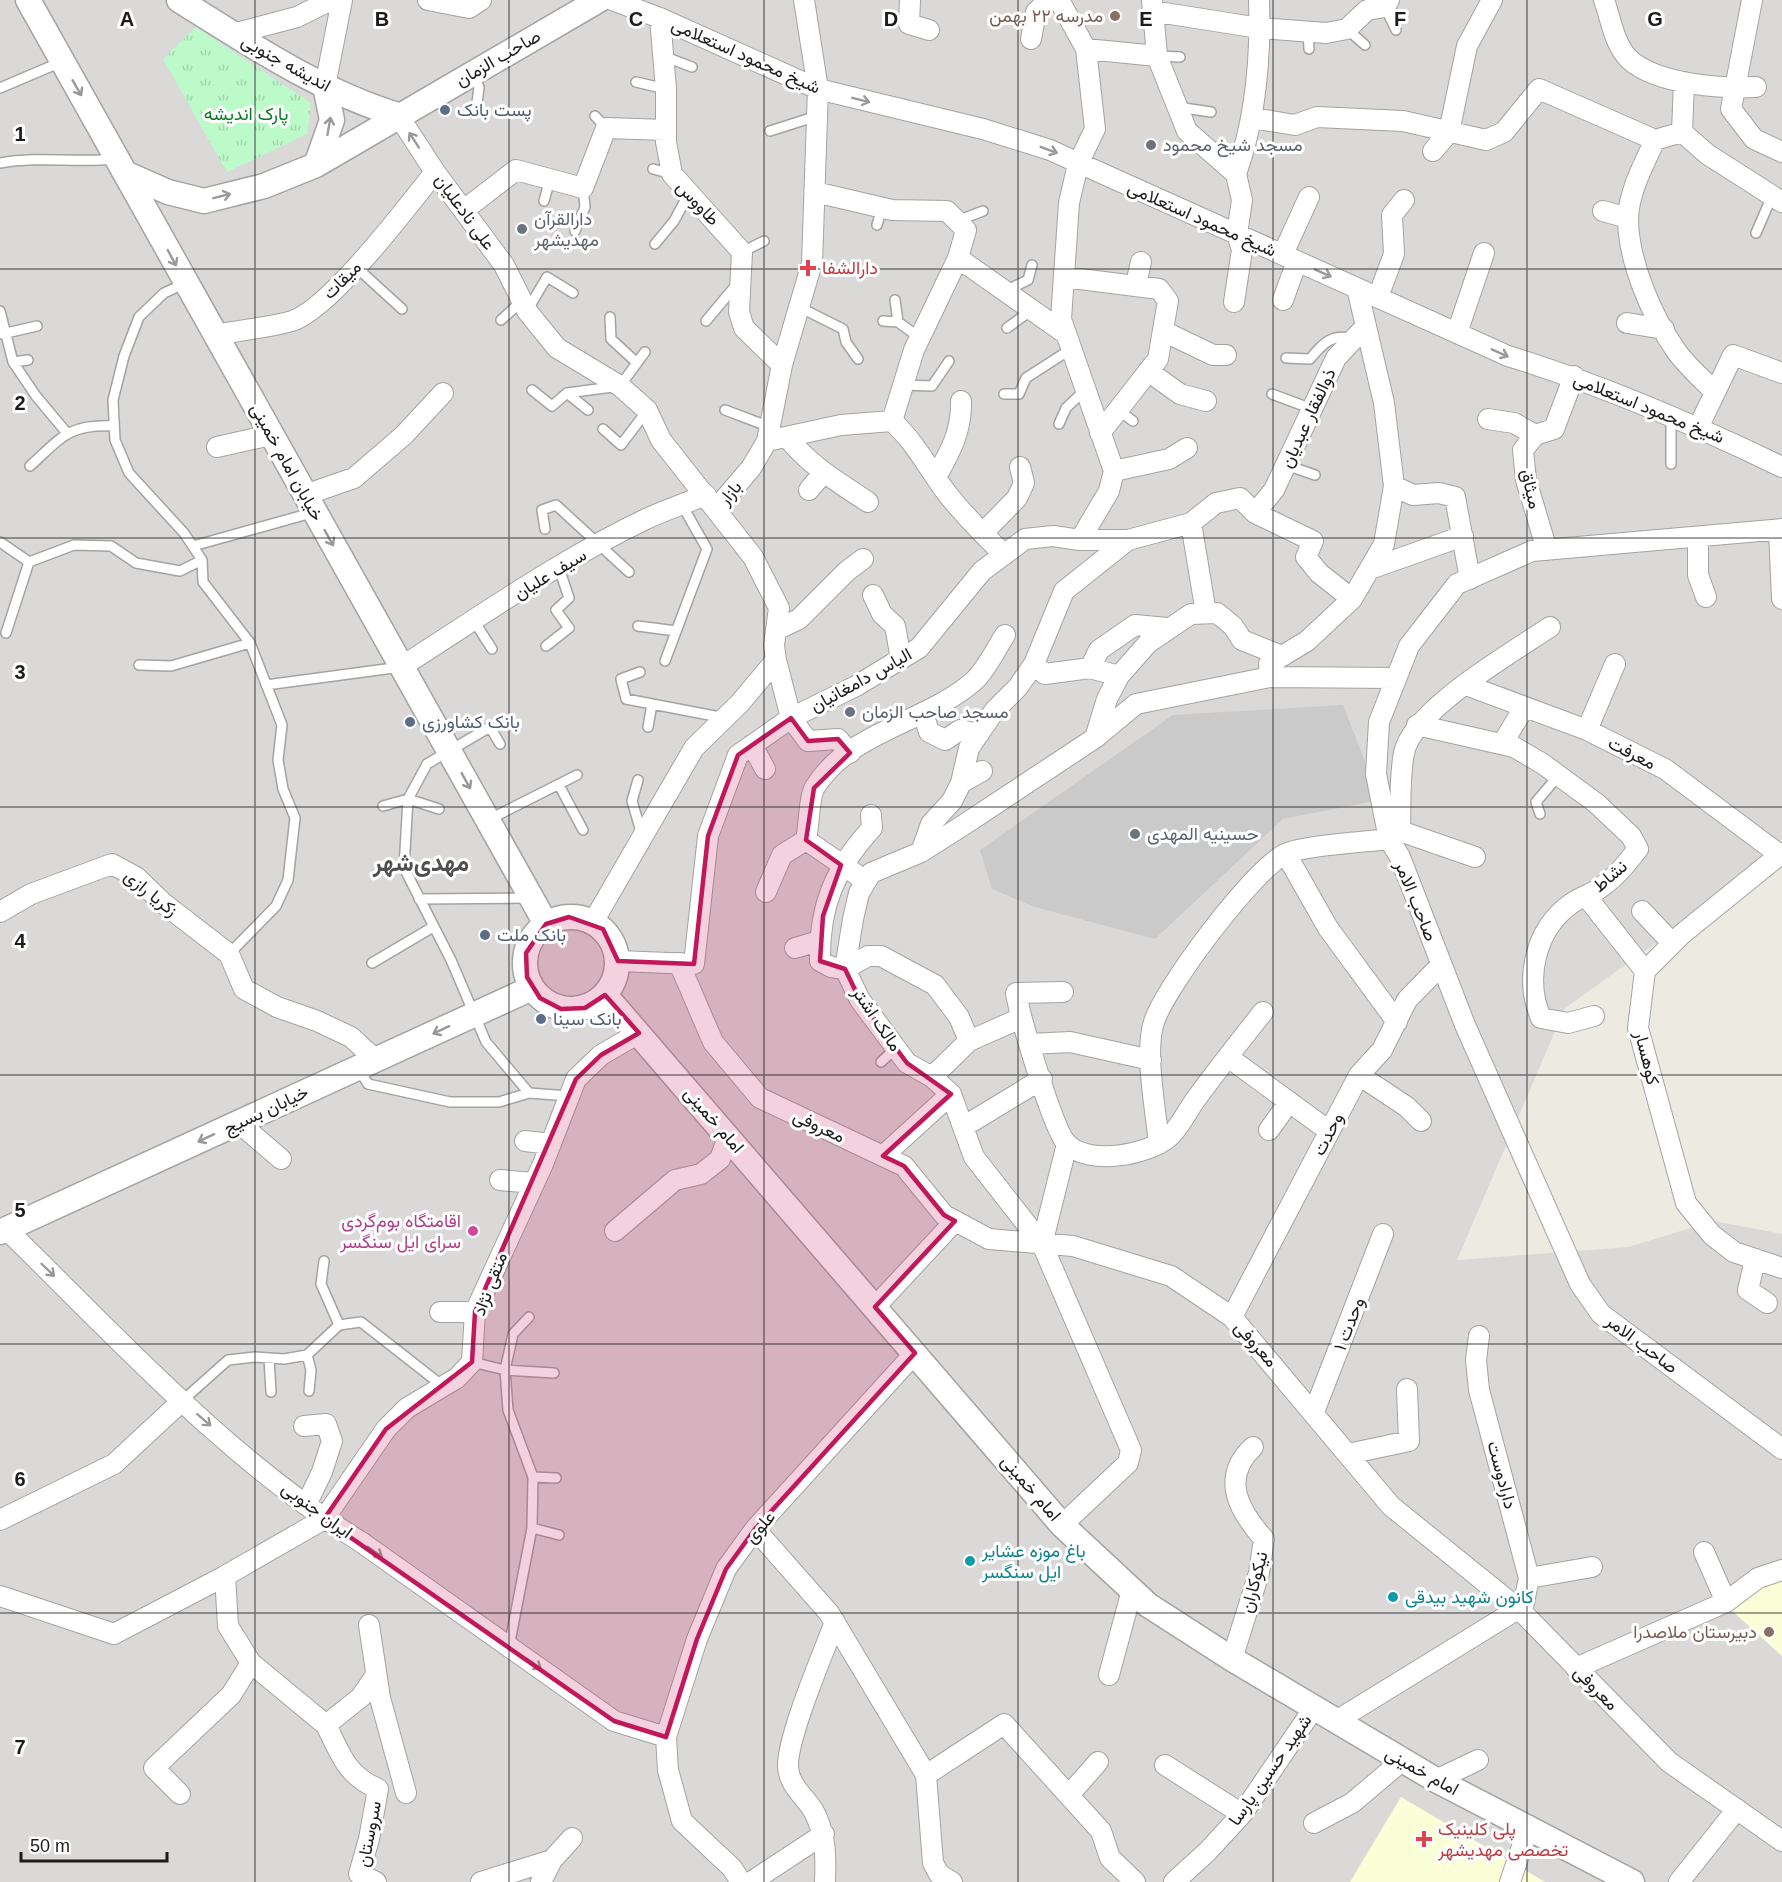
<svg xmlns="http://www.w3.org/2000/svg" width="1782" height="1882" font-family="Helvetica,Vazirmatn,sans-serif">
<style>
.residential{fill:#dad9d8}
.education{fill:#faffd8}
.religious{fill:#cacaca}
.park{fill:url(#park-tufts)}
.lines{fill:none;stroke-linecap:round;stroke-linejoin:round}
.service-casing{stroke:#a3a3a3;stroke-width:12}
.minor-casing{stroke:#a3a3a3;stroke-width:22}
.tertiary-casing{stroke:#a3a3a3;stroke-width:27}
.service{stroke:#fff;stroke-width:9}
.minor{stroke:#fff;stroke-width:20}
.tertiary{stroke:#fff;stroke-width:24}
.oneway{stroke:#999}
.marked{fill:#c2185b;fill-opacity:0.2;stroke:#c2185b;stroke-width:4.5;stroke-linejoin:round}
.grid{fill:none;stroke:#1c1c1c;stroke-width:1.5;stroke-opacity:0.55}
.education-dot{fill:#8d6e63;stroke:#fff;stroke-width:2}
.service-dot{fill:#5c6f8a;stroke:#fff;stroke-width:2}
.worship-dot{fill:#6b7280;stroke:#fff;stroke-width:2}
.health-dot{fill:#e0444e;stroke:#fff;stroke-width:2}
.hotel-dot{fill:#d1479c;stroke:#fff;stroke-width:2}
.culture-dot{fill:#0f9aa8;stroke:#fff;stroke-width:2}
.labels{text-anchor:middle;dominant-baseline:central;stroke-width:6;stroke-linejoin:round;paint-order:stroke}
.education-label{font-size:18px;fill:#785e54;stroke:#fff;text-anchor:end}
.street-label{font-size:18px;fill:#1c1c1c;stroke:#fff}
.service-label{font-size:18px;fill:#4e5e75;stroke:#fff;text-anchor:start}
.park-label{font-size:18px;fill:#0a7a22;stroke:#fff}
.worship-label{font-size:18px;fill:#5b616d;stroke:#fff;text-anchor:start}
.health-label{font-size:18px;fill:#be3a42;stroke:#fff;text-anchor:start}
.hotel-label{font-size:18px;fill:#b23c85;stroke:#fff;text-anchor:end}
.culture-label{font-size:18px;fill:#0d838f;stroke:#fff;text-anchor:start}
.district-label{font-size:24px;font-weight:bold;fill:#4f4f4f;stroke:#fff}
.grid-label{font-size:20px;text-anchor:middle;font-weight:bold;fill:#1c1c1c;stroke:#fff;stroke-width:6;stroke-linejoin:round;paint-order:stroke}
</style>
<defs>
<pattern id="park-tufts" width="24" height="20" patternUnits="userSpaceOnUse" patternTransform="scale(1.5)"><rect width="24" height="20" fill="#bcfac9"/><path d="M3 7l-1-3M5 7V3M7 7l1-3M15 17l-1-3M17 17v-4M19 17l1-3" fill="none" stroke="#a1d6ac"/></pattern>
</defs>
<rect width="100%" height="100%" fill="#edebe1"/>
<path class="residential" d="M0,0H1782V839L1719,898L1565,1008L1457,1260L1628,1247L1714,1221L1782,1234V1882H0Z"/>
<path class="education" d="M1782,1574V1656L1730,1609L1766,1580Z
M1401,1797L1545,1882H1350Z"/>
<path class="religious" d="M1343,705L1380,800L1283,819L1155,939L1035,907L992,889L980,850L1173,715Z"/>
<path class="park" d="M196,27L311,103L307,134L227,172L163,59Z"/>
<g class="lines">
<g class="service-casing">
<path id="service" d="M1385,7L1396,30
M1347,29L1365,45
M1308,32L1309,49
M663,56L692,67
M1157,56L1180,57
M473,75L479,87L476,111
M636,82L666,89
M0,88L61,62
M1177,107L1211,112
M595,116L606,128
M770,131L817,116
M0,163C39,156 76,163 115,159
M653,169L672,174
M544,201L550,179
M957,221L983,211
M877,225L882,208
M575,231L585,207L583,188
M1756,233L1772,196
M655,244L674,221L689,193
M742,252L764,241
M355,266L402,309
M186,283L164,293L139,317L124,356L113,400L115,440L129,473L184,533L202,560L203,582L250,643L282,725L278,760L283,789L295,818L288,880L276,906L229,954
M1007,290L1028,280L1032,265
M895,300L898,322L920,338
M799,307L843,329L846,342L858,359
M0,311L13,362L36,396L66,432
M527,311L547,277L573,293
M610,317L611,339L637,363
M501,320L522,301
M706,321L737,284
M883,321L898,322
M1007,328L1033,309
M2,334L37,326
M1286,358L1310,359C1323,343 1332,333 1354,339
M13,362L28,360
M904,385L932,386L949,361
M532,390L552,406L567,393L620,386L645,352
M567,393L588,410
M1004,394H1019L1026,378L1071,349
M1272,394L1312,409
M725,410L770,427
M1118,410L1133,421
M1671,417V464
M1059,424L1066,408L1085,390
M603,429L621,445L646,412
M1286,465L1315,475
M30,466C62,437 68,424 114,426
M545,529L542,510L556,505L629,572
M0,542L29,562
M193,546L315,512
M474,621L492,649
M638,626L676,631
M6,633L29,562L74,545L111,546L136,563L180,571L202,560
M546,646L569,628L556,610L569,598L559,568
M665,661L707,549L682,505
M139,665L171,666L250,643
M640,672L621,679L626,699L725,718
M266,685L401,667
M648,727L652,704
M500,744L490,727L427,764L408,799L404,868L451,960L486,1042L529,1093
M638,780L632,801L642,835
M559,785L583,830
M383,806L408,799L439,809
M1540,814L1536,802L1559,775
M488,820L577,775
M419,899L528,898
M372,963L433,927
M881,1062L896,1048
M358,1068L368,1084L450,1102H499L529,1093L569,1096
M324,1261L321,1284L339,1325
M307,1355L311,1370L309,1391
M269,1358L271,1392
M472,1362L505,1370L554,1373
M182,1401L228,1360L255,1357L284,1359L307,1355L339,1325L361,1322L444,1387
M533,1477L556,1478
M532,1528L559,1535
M509,1647L532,1528L533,1477L508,1410L505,1370L513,1334L529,1317"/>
</g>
<g class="minor-casing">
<path id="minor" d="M428,0L469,8L481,0
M612,0L660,18L818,89L983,129L1050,150L1508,356C1602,385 1693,424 1782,467
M910,0L909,24L929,30
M1059,0L1086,49L1095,129L1078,164L1069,203L1061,319L1114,471L1109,491L1080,540
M1604,0C1611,19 1614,45 1630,60C1657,84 1721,89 1756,87
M1752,0L1731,109L1754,139L1782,152
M1152,11L1259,28L1326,33L1347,29L1367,10L1385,7L1389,0
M660,18L666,89V142L672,174L742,252L739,312L744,328L782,365
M233,34L297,17L331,0
M1031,39L1036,12L1049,0
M1086,49L1157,56L1152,0
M1157,56L1187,131L1236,174L1242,200L1237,234L1242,250L1234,302
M325,86L342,0
M398,115L435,172L504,265L527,311L557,348L620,386L647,410L661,440L753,557L779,608L774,645L776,660L740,703L694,748L593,922
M1252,118L1295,125L1317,117L1403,121L1486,140L1504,132L1539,89L1655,140
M1682,132L1655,140C1644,164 1629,191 1628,218C1628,261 1652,317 1677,352C1687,366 1702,379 1715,392
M1682,132L1707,154L1782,202
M1682,132L1684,82
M1433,151L1449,132L1467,46L1492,0
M1236,174C1256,118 1261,60 1259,0
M815,192L892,210L947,211L966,230L958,258L914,350L892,421
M464,210L516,170L583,188L606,128L666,130
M1603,211L1628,218
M1283,254L1309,197
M958,258L1066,334
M1064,277L1159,289L1168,301L1158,359L1100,433
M1136,284L1141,262
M1357,288L1384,403L1394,486L1384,544L1352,599L1307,641L1269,664L1270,677L1396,678
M1378,297L1394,254L1392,215L1404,200
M1283,300L1297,261
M1627,323L1664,329
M1163,331L1213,355H1226
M1457,333L1484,253
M215,335C240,330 268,328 292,321C330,309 408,206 435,172
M1148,371L1180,394L1206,401
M1488,419L1514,423L1535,435
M1698,428L1733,355L1782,373
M787,437C810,466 838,482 868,502
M767,441L841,425L892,421C915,442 928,468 946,492C963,515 984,534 1004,555
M217,447L271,435
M1114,471L1169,459L1187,448
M936,477C950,452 962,431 961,401
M1394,486L1413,495L1439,493L1455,497L1470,579
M809,490L823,473
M305,495L354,478L404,435L443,393
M716,509L751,468L767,441L782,365L812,263L818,89L804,0
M1255,513L1274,490L1336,358L1366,326
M1191,523L1206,613
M1782,529L1532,551L1457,584L1409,646L1379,722L1376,774L1389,839L1400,857L1465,1025L1580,1284L1601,1314L1782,1449
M1779,530L1782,599
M983,533L1017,498L1024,483L1020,467
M1698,537V575L1706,597
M1547,550L1526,480L1523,450L1535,435L1554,429L1574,376
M1370,569L1463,536
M873,595L882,614L895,626L901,659
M776,630L799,619L847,571L863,559
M776,660L791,718L808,741L838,739L850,753
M1034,664L1045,674L1090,668L1119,676
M401,667C481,616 560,560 646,519C665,510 686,503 706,495
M1090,668L1099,650L1135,625L1167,628
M1466,685L1587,730L1665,769L1780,855
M923,713L929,732L945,740L960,730L979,734
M1417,725L1514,747L1543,764L1596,803L1631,836L1638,849C1627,863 1616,877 1600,888C1591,894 1581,897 1572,903C1535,929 1524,979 1541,1018L1568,1023L1594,1016
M1587,730L1615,664
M1095,738L1107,699L1119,676L1148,643L1191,614L1217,613L1233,626L1242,640L1282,656
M1502,744L1524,708
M752,745L765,769
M961,783L982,771
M871,815L872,828C835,868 819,906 820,961L831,967L845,969L868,956H881L935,985L959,1017L969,1041
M1400,831L1475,857
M806,840L866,881
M921,852L931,824L952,801L961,783L969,748L995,710L1018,687L1034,664L1064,591L1128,540
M1782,853L1682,934L1645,971L1638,1028L1686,1203L1712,1235L1734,1252L1782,1268
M1286,854L1328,928L1397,1022
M766,892L782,855L806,840C809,827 809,796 815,787C851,730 926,723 974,681C986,670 996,649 1005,635
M1586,896L1645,971
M1642,911L1672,943
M0,912L31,894L112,864L136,877L163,903L229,954L244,989L277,1007L317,1021L351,1037L376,1060
M795,948L819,941
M618,961L694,964L708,836L738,755L791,718L856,686L919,648L982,571L1025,539L1053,536L1080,540H1128L1191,523L1216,503L1240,498L1255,513L1313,541L1306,557L1319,573L1352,599
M679,963L713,1042L760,1098L904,1166L944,1215L989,1239L1073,1246L1171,1276L1232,1317L1391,1506L1522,1612L1669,1762L1782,1841
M1063,992L1016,993C1020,1017 1053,1130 1067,1144C1089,1166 1149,1155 1170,1136C1180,1127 1187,1111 1196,1099C1217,1070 1240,1041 1263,1012
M1030,1044L1070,1042L1151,1060
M1228,1057L1329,1131
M1359,1075L1407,1107L1421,1121
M932,1077L969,1041L1021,1018
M239,1123L281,1159
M963,1127L1042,1079
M1269,1130L1289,1102
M525,1141L551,1144
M1159,1144C1156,1111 1144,1052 1154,1022C1165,987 1253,870 1285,854C1305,845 1365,842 1389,839L1400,831C1401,806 1399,778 1404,753C1412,710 1513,652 1550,627
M883,1156L951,1094
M500,1180L534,1183
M6,1229C118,1338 227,1459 361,1542L614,1721L666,1737
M615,1231L675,1180L701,1174L720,1159L728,1137
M1042,1244L1067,1144
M1755,1260L1748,1290L1767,1303
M875,1307L955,1221
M440,1312H475
M1232,1317L1359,1075L1382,1050L1407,1000L1441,965
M1479,1336L1476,1360L1479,1390L1529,1578L1522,1612
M1314,1412L1383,1234
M304,1426L326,1424L332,1441L322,1472L306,1505
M1348,1454L1409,1441L1407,1389
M0,1520L114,1464L182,1401
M1062,1525L1128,1463L1131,1450L1042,1244L974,1157L951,1094L932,1077L907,1063L860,1000L845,969L853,919L859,893L871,873L921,852L962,826L1095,738L1136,704L1270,677
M755,1529L829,1613L926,1775L933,1863L939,1874L952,1882
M1704,1552L1726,1602
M1529,1578L1592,1567
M0,1596L114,1634L225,1576
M369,1625L380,1698L406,1793
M1232,1659L1259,1573L1264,1539C1239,1511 1220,1478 1253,1447
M251,1663L228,1626L225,1576L324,1519L386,1429L407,1408L457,1378L472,1362L475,1312L543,1164L576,1079L601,1055L639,1033
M1576,1668L1726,1602L1758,1578L1782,1570
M376,1675L361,1697L326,1725C341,1755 346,1775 378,1789L369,1839L359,1874L376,1882
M1109,1675L1132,1590
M1336,1721L1518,1609
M1165,1765L1242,1814
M926,1775L1004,1724L1101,1831L1110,1858L1135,1882
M1436,1780L1478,1760
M180,1794L154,1768L231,1695L251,1663L326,1725
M1069,1795L1098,1762
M1314,1823L1352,1803L1403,1760
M481,1882L552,1860L572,1838
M541,1882L552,1860
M741,1882L732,1868L682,1821L668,1770L666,1737L697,1639L726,1569L755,1529L915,1353
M751,1882L824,1834
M825,1882C826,1856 826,1833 813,1810C804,1796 789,1785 788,1767C787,1737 823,1654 835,1622
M1174,1882L1207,1852L1242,1814L1314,1708
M1510,1882L1529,1826
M1679,1882L1737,1809"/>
</g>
<g class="tertiary-casing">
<path id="tertiary" d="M28,0L546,924
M179,0C248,43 319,91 398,115
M316,165L332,120L325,86
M127,174L168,192L204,201L264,186L316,165L599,0
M525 963a46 46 0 1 1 92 0a46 46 0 1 1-92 0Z
M605,995L1062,1525L1148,1605L1232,1659L1436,1780L1632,1882
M0,1232L532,988"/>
</g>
<use href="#service" class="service"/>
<use href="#minor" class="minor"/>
<use href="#tertiary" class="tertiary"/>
</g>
<defs><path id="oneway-shaft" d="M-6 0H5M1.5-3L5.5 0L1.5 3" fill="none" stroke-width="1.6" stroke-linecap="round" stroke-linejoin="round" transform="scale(1.5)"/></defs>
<g class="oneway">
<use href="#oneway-shaft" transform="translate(77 88) rotate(60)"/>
<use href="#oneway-shaft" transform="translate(861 100) rotate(14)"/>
<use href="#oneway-shaft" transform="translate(329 126) rotate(-80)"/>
<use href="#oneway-shaft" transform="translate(414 140) rotate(-123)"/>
<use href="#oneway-shaft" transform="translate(1049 150) rotate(21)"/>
<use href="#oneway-shaft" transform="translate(222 196) rotate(-14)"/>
<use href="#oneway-shaft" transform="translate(172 258) rotate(62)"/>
<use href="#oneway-shaft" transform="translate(1323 273) rotate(24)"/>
<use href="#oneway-shaft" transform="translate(1500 353) rotate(24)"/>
<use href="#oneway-shaft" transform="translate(329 538) rotate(61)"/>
<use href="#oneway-shaft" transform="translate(466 781) rotate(61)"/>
<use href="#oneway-shaft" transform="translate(441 1030) rotate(155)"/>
<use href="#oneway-shaft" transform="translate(206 1138) rotate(155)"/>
<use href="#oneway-shaft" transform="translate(48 1270) rotate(44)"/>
<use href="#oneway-shaft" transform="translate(204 1420) rotate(41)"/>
<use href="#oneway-shaft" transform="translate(375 1552) rotate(35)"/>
<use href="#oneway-shaft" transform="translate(534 1664) rotate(35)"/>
</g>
<path class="marked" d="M791,718L808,741L838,739L850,753L814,788L806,840L841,865L823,916L820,961L845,969L860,1000L907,1063L951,1094L883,1156L904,1166L944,1215L955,1221L875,1307L915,1353L755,1529L726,1569L697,1639L666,1737L614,1721L324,1519L386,1429L472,1362L475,1312L576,1079L601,1055L639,1033L605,995L585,1008L561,1009L540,998L527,977L526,953L546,924L569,917L603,929L618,961L694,964L708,836L738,755Z"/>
<path class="grid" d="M255,0V1882M509,0V1882M764,0V1882M1018,0V1882M1273,0V1882M1527,0V1882M0,269H1782M0,538H1782M0,807H1782M0,1075H1782M0,1344H1782M0,1613H1782"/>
<g class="education-dot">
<circle cx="1115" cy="16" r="6"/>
<circle cx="1769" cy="1632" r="6"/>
</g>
<g class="service-dot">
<circle cx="445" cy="110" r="6"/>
<circle cx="410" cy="722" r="6"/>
<circle cx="485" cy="935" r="6"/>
<circle cx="541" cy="1019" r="6"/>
</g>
<g class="worship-dot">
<circle cx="1151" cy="145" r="6"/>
<circle cx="522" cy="229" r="6"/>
<circle cx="850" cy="712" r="6"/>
<circle cx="1135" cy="834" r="6"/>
</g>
<g class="health-dot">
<path d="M805 259h6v6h6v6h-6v6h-6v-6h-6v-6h6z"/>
<path d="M1421 1830h6v6h6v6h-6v6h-6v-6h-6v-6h6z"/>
</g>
<circle class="hotel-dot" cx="473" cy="1231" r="6"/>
<g class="culture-dot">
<circle cx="970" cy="1561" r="6"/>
<circle cx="1393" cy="1597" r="6"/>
</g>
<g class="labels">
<g class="education-label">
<text x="1103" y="16">مدرسه ۲۲ بهمن</text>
<text x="1757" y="1632">دبیرستان ملاصدرا</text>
</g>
<g class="street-label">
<text transform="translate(746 56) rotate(24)">شیخ محمود استعلامی</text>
<text transform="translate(498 58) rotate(-30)">صاحب الزمان</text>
<text transform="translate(286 63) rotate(29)">اندیشه جنوبی</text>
<text transform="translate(698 203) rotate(47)">طاووس</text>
<text transform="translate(465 212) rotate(54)">علی نادعلیان</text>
<text transform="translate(1202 219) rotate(24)">شیخ محمود استعلامی</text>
<text transform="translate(342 280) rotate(-45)">میقات</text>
<text transform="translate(1649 408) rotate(22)">شیخ محمود استعلامی</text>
<text transform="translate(1308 418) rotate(-65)">ذوالفقار عبدیان</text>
<text transform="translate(287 462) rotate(61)">خیابان امام خمینی</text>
<text transform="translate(1531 489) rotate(77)">میثاق</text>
<text transform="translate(730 493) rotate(-51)">بازار</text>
<text transform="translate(550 574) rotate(-31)">سیف علیان</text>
<text transform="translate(861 680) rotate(-29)">الیاس دامغانیان</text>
<text transform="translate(1632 753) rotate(27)">معرفت</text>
<text transform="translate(1610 876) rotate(-40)">نشاط</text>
<text transform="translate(151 893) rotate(39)">زکریا رازی</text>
<text transform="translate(1416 901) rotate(68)">صاحب الامر</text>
<text transform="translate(877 1019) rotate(56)">مالک اشتر</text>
<text transform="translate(1647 1058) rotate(76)">کوهسار</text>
<text transform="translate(266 1110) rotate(-25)">خیابان بسیج</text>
<text transform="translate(714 1120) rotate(49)">امام خمینی</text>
<text transform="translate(819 1126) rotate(25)">معروفی</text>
<text transform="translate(1328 1134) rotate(-63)">وحدت</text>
<text transform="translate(490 1284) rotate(-69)">متقی نژاد</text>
<text transform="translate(1349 1324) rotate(-69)">وحدت ۱</text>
<text transform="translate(1256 1344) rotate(48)">معروفی</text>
<text transform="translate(1642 1344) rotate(37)">صاحب الامر</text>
<text transform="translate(1502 1475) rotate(75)">دارادوست</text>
<text transform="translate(1031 1488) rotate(49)">امام خمینی</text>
<text transform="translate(317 1510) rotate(36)">ایران جنوبی</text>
<text transform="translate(760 1527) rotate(-49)">علوی</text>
<text transform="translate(1254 1582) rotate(-75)">نیکوکاران</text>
<text transform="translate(1596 1688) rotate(45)">معروفی</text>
<text transform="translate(1270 1770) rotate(-55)">شهید حسین پارسا</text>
<text transform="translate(1422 1771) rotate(29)">امام خمینی</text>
<text transform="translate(369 1834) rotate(-79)">سروستان</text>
</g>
<g class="service-label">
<text x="457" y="110">پست بانک</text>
<text x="422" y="722">بانک کشاورزی</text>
<text x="497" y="935">بانک ملت</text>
<text x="553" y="1019">بانک سینا</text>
</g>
<g class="park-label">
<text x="246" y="114">پارک اندیشه</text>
</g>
<g class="worship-label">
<text x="1163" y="145">مسجد شیخ محمود</text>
<text x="534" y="219">دارالقرآن<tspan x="534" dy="21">مهدیشهر</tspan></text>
<text x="862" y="712">مسجد صاحب الزمان</text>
<text x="1147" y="834">حسینیه المهدی</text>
</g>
<g class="health-label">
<text x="822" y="268">دارالشفا</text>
<text x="1438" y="1829">پلی کلینیک<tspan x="1438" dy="21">تخصصی مهدیشهر</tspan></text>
</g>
<g class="hotel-label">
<text x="461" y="1221">اقامتگاه بوم‌گردی<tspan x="461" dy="21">سرای ایل سنگسر</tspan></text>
</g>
<g class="culture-label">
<text x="982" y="1551">باغ موزه عشایر<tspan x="982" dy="21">ایل سنگسر</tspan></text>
<text x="1405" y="1597">کانون شهید بیدقی</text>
</g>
<g class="district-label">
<text x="421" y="862">مهدی‌شهر</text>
</g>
</g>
<g class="grid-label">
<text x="127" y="26">A</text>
<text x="382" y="26">B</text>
<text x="636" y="26">C</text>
<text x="891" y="26">D</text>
<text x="1146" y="26">E</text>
<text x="1400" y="26">F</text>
<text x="1655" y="26">G</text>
<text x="20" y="141">1</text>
<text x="20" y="410">2</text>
<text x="20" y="679">3</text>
<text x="20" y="948">4</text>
<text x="20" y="1217">5</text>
<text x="20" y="1486">6</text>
<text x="20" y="1754">7</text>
</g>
<path d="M21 1852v9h146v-9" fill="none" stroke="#1c1c1c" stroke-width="3"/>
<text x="30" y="1852" font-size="18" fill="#1c1c1c" stroke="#ffffff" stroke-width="4.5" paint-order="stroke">50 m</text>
</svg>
